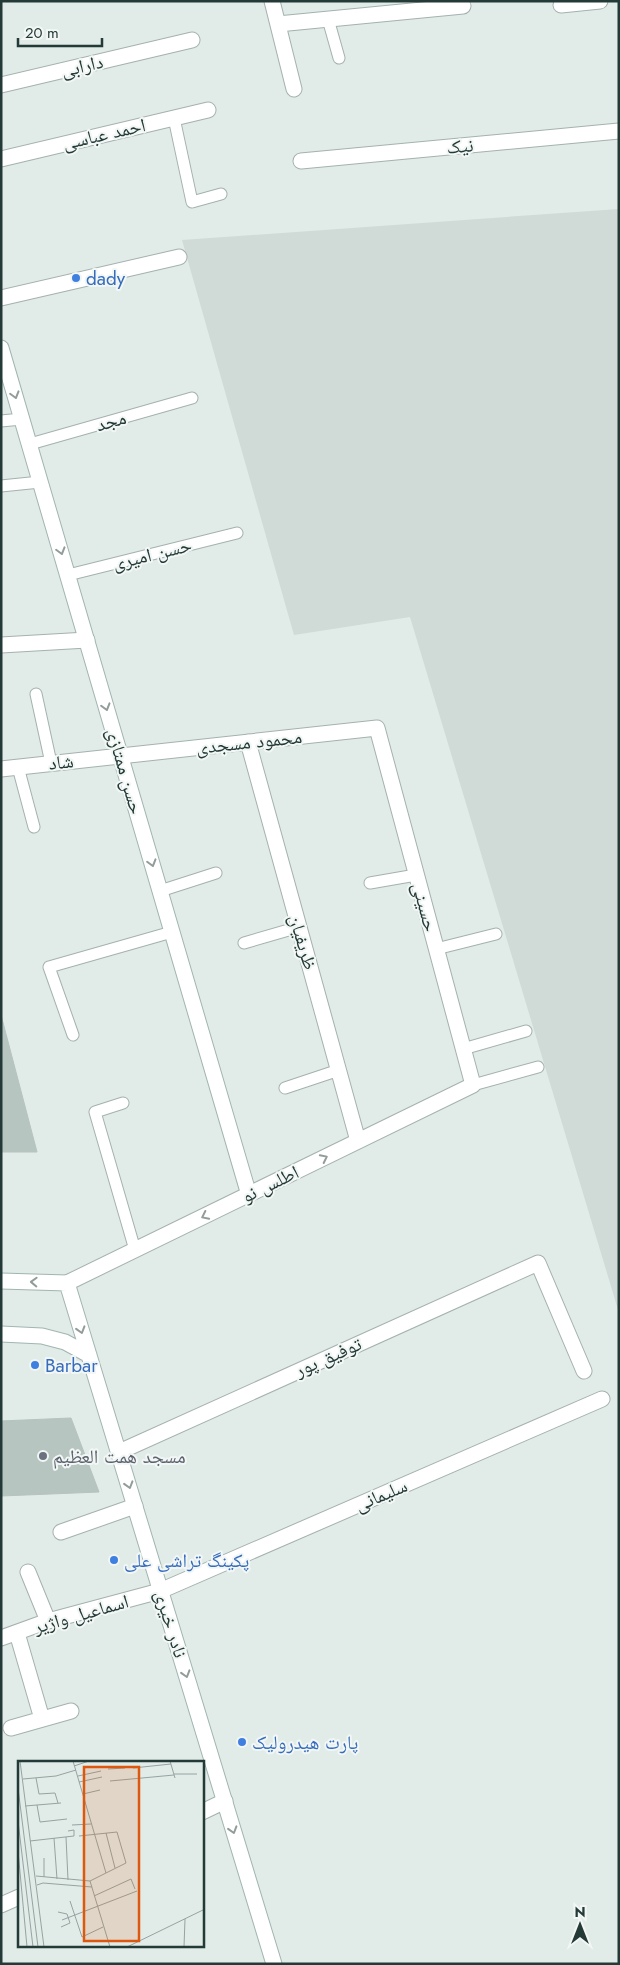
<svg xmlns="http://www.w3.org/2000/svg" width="620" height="1965" font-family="Jost,'Noto Naskh Arabic',sans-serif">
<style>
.built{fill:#d0dad7}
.building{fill:#b7c5c1;stroke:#b4c4bf}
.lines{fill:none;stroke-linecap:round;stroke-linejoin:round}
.lane-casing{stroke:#a4b2af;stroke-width:13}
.street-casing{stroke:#a4b2af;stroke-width:17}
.secondary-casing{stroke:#a1b5b1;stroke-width:17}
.lane{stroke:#fff;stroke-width:11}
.street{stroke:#fff;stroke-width:15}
.secondary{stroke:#fff;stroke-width:15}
.oneway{stroke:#919c9b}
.shop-dot{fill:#3f7fe0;stroke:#f2f7f5;stroke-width:2}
.worship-dot{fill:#6b7280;stroke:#f2f7f5;stroke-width:2}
.labels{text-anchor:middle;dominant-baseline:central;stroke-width:4;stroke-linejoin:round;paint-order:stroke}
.street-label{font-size:19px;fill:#233a37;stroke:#f2f7f5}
.shop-label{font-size:19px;fill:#366cbe;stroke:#f2f7f5;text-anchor:start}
.worship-label{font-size:19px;fill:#5b616d;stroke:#f2f7f5;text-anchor:start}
.inset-road{fill:none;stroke:#95a4a1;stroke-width:1}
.view{fill:#de570e;fill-opacity:0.15;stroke:#de570e;stroke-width:2.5}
.inset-edge{fill:none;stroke:#233a37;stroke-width:2.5}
</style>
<rect width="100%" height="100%" fill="#e1ebe8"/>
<path class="built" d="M619,209V1313L410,617L294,635L182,240Z"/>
<path class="building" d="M1,1015L37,1152H1Z
M71,1418L99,1492L1,1496V1421Z"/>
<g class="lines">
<g class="lane-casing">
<path id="lane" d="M328,19L339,58
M174,118L192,202L221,194
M1,421L22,419
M30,444L192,398
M1,486L40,482
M68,575L237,533
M36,694L51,763
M18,767L34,827
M370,883L416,875
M160,891L216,873
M244,943L299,927
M436,949L496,934
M73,1035L49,967L172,932
M463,1049L526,1031
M473,1085L538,1067
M285,1088L339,1070
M123,1103L95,1112L135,1250"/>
</g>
<g class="street-casing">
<path id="street" d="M272,1L294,89
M561,5L600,1
M278,24L463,6
M1,85L192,40
M1,159L208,110
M301,161L619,131
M1,298L179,257
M1,645L87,640
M248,742L358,1141
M1,769L377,728L473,1085L67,1283
M119,1452L538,1263L584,1371
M61,1532L135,1506
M28,1572L48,1621
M17,1633L42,1719
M1,1638L48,1621L160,1591L602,1399
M11,1728L71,1711
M202,1812L225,1801
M1,1905L19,1897"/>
</g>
<g class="secondary-casing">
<path id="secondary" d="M1,348L249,1195
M1,1281L67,1283L274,1964
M1,1334L42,1336L65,1342L89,1355"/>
</g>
<use href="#lane" class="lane"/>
<use href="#street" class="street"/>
<use href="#secondary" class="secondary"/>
</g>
<defs><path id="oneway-chevron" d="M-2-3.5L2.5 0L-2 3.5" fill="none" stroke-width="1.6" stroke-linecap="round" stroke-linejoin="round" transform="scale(1.25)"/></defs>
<g class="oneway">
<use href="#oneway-chevron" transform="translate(15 395) rotate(74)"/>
<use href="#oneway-chevron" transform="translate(61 551) rotate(74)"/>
<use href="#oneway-chevron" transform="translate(106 707) rotate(74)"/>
<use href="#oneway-chevron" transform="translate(152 863) rotate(74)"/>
<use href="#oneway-chevron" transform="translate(324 1158) rotate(-26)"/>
<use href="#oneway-chevron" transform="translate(205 1216) rotate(154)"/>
<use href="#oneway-chevron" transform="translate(34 1282) rotate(-178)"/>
<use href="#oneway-chevron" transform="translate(81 1330) rotate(73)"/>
<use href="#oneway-chevron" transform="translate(129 1485) rotate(73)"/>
<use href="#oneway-chevron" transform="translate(186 1674) rotate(73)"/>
<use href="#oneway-chevron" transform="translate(233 1830) rotate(73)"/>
</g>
<g class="shop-dot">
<circle cx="76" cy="278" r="5"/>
<circle cx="35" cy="1365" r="5"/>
<circle cx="114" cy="1560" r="5"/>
<circle cx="242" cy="1742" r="5"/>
</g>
<circle class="worship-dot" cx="43" cy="1456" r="5"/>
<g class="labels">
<g class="street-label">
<text transform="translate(82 66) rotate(-13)">دارابی</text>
<text transform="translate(104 134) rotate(-13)">احمد عباسی</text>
<text transform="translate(460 146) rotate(-5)">نیک</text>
<text transform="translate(111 421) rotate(-16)">مجد</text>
<text transform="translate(152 554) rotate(-14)">حسن امیری</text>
<text transform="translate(249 742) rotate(-6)">محمود مسجدی</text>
<text transform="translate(61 762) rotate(-6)">شاد</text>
<text transform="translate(125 771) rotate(74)">حسن ممتازی</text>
<text transform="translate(425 907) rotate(75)">حسینی</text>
<text transform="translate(303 942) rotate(74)">ظریفیان</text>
<text transform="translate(270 1184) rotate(-26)">اطلس نو</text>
<text transform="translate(328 1357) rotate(-24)">توفیق پور</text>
<text transform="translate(381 1495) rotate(-23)">سلیمانی</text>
<text transform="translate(81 1614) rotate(-16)">اسماعیل واژیر</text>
<text transform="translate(171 1624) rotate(73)">نادر خیری</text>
</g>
<g class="shop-label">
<text x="86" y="278">dady</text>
<text x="45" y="1365">Barbar</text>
<text x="124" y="1560">پکینگ تراشی علی</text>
<text x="252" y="1742">پارت هیدرولیک</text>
</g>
<g class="worship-label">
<text x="53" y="1456">مسجد همت العظیم</text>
</g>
</g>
<g transform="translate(18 1761)">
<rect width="186" height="186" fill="#e1ebe8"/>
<path class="inset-road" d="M2,0L26,186M55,0L88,112M152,0L157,17M56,5L71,0M115,7L153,3M90,8L107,7M156,13H179M60,15L83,10M18,17L21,33L37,32L40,42M5,18L38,15L58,9M92,20L156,14M61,21L84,16M0,27L20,186M65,33L82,29M19,44L22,61L49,58M7,45L43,42M0,60L15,186M54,64L73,63M88,72L97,107M61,75L99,71L108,102L72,120L92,186M48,76L50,119M36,77L39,118M12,80L56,75V69L50,70M0,90L9,186M26,97V116M18,115L72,120M19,124L25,122L74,126M76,135L113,118L117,128M52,140L64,176L85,166M40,151L49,153L52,162L43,166M44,159L119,130M109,186L187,148M166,186L167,158"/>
<path class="view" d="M66,6H121V180H66Z"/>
<rect width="186" height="186" class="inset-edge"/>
</g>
<rect width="620" height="1965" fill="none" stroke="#233a37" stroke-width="5"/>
<g transform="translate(580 1925)" stroke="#f2f7f5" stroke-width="4" paint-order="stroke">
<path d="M0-4L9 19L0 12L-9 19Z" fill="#233a37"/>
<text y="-8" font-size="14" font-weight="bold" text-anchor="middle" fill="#233a37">N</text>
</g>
<path d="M18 38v8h84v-8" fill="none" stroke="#233a37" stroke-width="2.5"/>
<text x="25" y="38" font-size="15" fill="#233a37" stroke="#f2f7f5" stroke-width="4" paint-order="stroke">20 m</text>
</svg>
